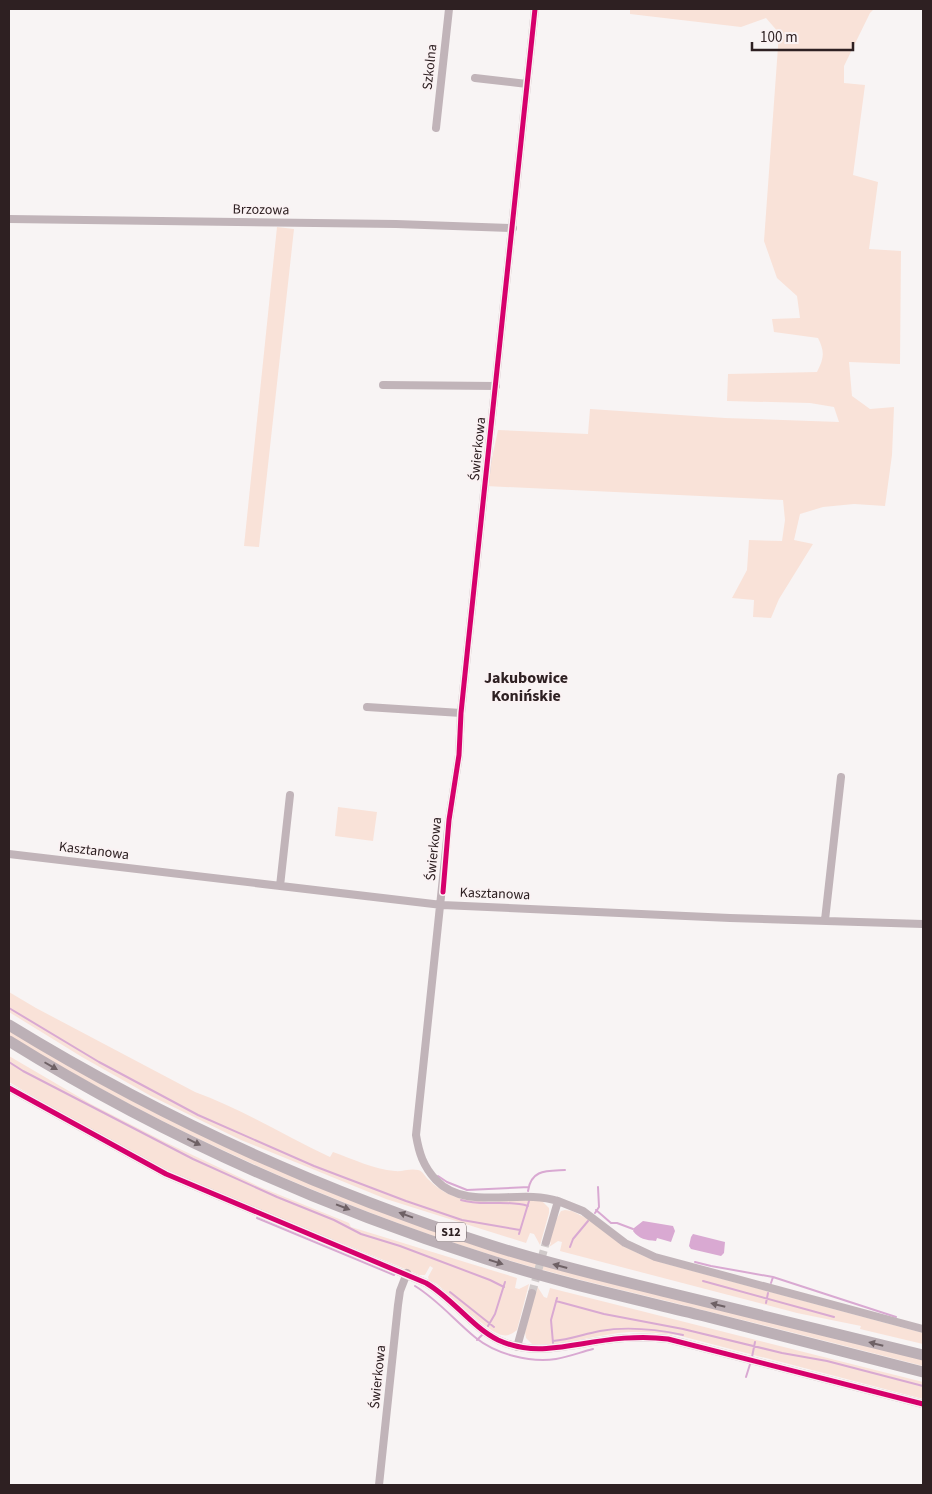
<svg xmlns="http://www.w3.org/2000/svg" width="932" height="1494" font-family="'Source Sans 3',sans-serif">
<style>
.green{fill:#f9e2d8}
.water{fill:#d9a9d2}
.lines{fill:none;stroke-linecap:round;stroke-linejoin:round}
.stream{stroke:#d9a9d2;stroke-width:2}
.minor-tunnel{stroke:#d0caca;stroke-width:8;stroke-dasharray:8 4;stroke-linecap:butt}
.minor{stroke:#c1b4b9;stroke-width:8}
.highway{stroke:#bcb0b6;stroke-width:11}
.cycleway-casing{stroke:#faf2f3;stroke-width:8}
.cycleway{stroke:#d6006c;stroke-width:5}
.oneway{fill:#6e6165}
.labels{text-anchor:middle;dominant-baseline:central;stroke-width:4;stroke-linejoin:round;paint-order:stroke}
.shield{fill:#faf2f3;stroke:#6b5f61;stroke-width:1}
.shield-label{font-size:12px;font-weight:bold;fill:#2e2022}
.street-label{font-size:14px;fill:#2e2022;stroke:#faf2f3}
.quarter-label{font-size:16px;font-weight:bold;fill:#2e2022;stroke:#faf2f3}
</style>
<rect width="100%" height="100%" fill="#f8f4f4"/>
<path class="green" d="M630,9H874L870,13L844,66V83L865,85L853,175L878,182L869,249L901,251L900,364L849,362L852,396L870,409L894,407L892,455L885,506L854,504L823,507L800,514L794,540L813,544L779,599L771,618L753,617L754,600L732,598L747,570L749,540L782,541L785,520L783,500L486,486L498,430L588,434L590,409L725,418L839,422L834,407L810,403L727,401L728,374L817,372C824,358 825,352 818,338L774,332L772,319L800,318L797,296L777,278L764,241L779,33L766,18L741,27L630,14Z
M277,227L294,229L259,547L244,546Z
M338,807L377,812L373,841L335,836Z
M9,992L36,1008L195,1092C242,1109 285,1136 330,1157L333,1152C353,1159 373,1169 395,1171C402,1172 410,1168 418,1170C423,1171 425,1177 429,1180C440,1191 454,1198 469,1200C493,1204 518,1198 542,1201L549,1208V1213L540,1245L534,1234L530,1233L526,1243L386,1199L241,1140L151,1096L82,1057L9,1012Z
M9,1030L67,1065L399,1218L923,1360V1366C839,1344 755,1323 671,1302C606,1286 540,1271 476,1250C313,1197 156,1125 9,1036Z
M9,1056L91,1104L165,1142L260,1187L349,1223L351,1227L517,1278L515,1288L519,1289L529,1284L517,1330C511,1335 506,1337 499,1334C485,1329 451,1296 437,1284L429,1280L428,1277L433,1268L430,1266L425,1275H419L398,1266C318,1233 237,1203 159,1166C107,1141 58,1111 9,1082Z
M565,1210L572,1211L588,1219L623,1246L646,1257L663,1263L923,1333V1344L860,1329L861,1326L797,1313L560,1251L562,1242L558,1241L549,1247L551,1243L549,1242L556,1220L561,1211Z
M537,1286L544,1297L547,1298L550,1288L923,1382V1399L677,1335C655,1333 634,1330 612,1334C585,1338 559,1346 532,1344L526,1338L525,1332Z"/>
<path class="water" d="M643,1221L673,1226L675,1231L671,1242L657,1238L656,1241C646,1240 639,1239 633,1231L634,1228Z
M693,1234L725,1242L724,1253L721,1256L691,1249L689,1246L691,1237Z"/>
<g class="lines">
<path class="stream" d="M9,1008L99,1062L198,1115L314,1166L406,1201L462,1220L520,1230
M9,1062L23,1071L193,1159L277,1197L334,1220L361,1234L400,1246L490,1280L504,1287
M438,1176L447,1182L467,1190L529,1187
M528,1191C531,1169 547,1171 565,1170
M461,1200C483,1207 506,1199 528,1206
M596,1210L611,1223H617L633,1229
M595,1213L599,1207L598,1187
M257,1218L394,1275
M519,1234L529,1201
M570,1247L573,1239L588,1221
M695,1262L711,1266L773,1277L896,1317
M703,1281L834,1317
M771,1283L773,1277
M415,1286C438,1300 455,1321 476,1338C496,1354 530,1363 556,1359C568,1357 581,1352 593,1349
M450,1292L494,1327
M556,1301L604,1314L683,1329L782,1353L827,1361L923,1386
M766,1303L768,1293
M488,1326L495,1314L505,1282
M477,1340L482,1335
M553,1341C569,1340 584,1334 600,1331C628,1326 655,1329 683,1335
M553,1343L551,1320L557,1298
M752,1357L755,1342
M746,1377L751,1361"/>
<path class="minor-tunnel" d="M532,1293L546,1242"/>
<path class="minor" d="M535,9L468,645L461,713L459,755L449,820L416,1135C419,1153 423,1166 436,1180C466,1212 519,1188 558,1201L546,1242
M475,78L527,84
M436,128L449,9
M9,219L396,224L513,228
M383,385L496,386
M367,707L461,713
M9,854L442,905L730,918L923,924
M280,886L290,795
M825,920L841,777
M9,1088L166,1174L426,1283C452,1298 472,1327 498,1340C526,1353 551,1349 581,1344C610,1339 639,1335 668,1339L923,1404
M558,1201L583,1211L625,1243L655,1257L923,1329
M517,1347L532,1293
M379,1485L398,1305L400,1291L407,1273"/>
<path class="highway" d="M9,1025C159,1117 322,1191 490,1245C549,1264 610,1278 670,1293C755,1314 839,1335 923,1355
M9,1041C157,1133 320,1206 486,1259C557,1282 631,1298 704,1316C777,1334 850,1354 923,1372"/>
<g class="cycleway-casing">
<path id="cycleway" d="M443,892L449,820L459,755L461,713L468,645L535,9
M9,1088L166,1174L426,1283C452,1298 472,1327 498,1340C526,1353 551,1349 581,1344C610,1339 639,1335 668,1339L923,1404"/>
</g>
<use href="#cycleway" class="cycleway"/>
</g>
<defs><path id="oneway-solid" d="M-6-.8H1V-3.2L6.5 0L1 3.2V.8H-6Z" transform="scale(1.25)"/></defs>
<g class="oneway">
<use href="#oneway-solid" transform="translate(51 1066) rotate(30)"/>
<use href="#oneway-solid" transform="translate(194 1142) rotate(26)"/>
<use href="#oneway-solid" transform="translate(343 1207) rotate(21)"/>
<use href="#oneway-solid" transform="translate(406 1215) rotate(-160)"/>
<use href="#oneway-solid" transform="translate(496 1262) rotate(17)"/>
<use href="#oneway-solid" transform="translate(560 1266) rotate(-165)"/>
<use href="#oneway-solid" transform="translate(718 1305) rotate(-166)"/>
<use href="#oneway-solid" transform="translate(876 1344) rotate(-166)"/>
</g>
<g class="labels">
<rect class="shield" x="436" y="1222.5" width="30" height="19" rx="4"/>
<g class="shield-label">
<text x="451" y="1232">S12</text>
</g>
<g class="street-label">
<text transform="translate(430 67) rotate(-84)">Szkolna</text>
<text transform="translate(261 210) rotate(1)">Brzozowa</text>
<text transform="translate(478 449) rotate(-84)">Świerkowa</text>
<text transform="translate(434 849) rotate(-84)">Świerkowa</text>
<text transform="translate(94 851) rotate(7)">Kasztanowa</text>
<text transform="translate(495 894) rotate(2)">Kasztanowa</text>
<text transform="translate(378 1377) rotate(-84)">Świerkowa</text>
</g>
<g class="quarter-label">
<text x="526" y="678">Jakubowice<tspan x="526" dy="18">Konińskie</tspan></text>
</g>
</g>
<rect width="932" height="1494" fill="none" stroke="#2e2022" stroke-width="20"/>
<path d="M752 42v8h101v-8" fill="none" stroke="#2e2022" stroke-width="2.5"/>
<text x="760" y="42" font-size="15" fill="#2e2022" stroke="#faf2f3" stroke-width="4" paint-order="stroke">100 m</text>
</svg>
